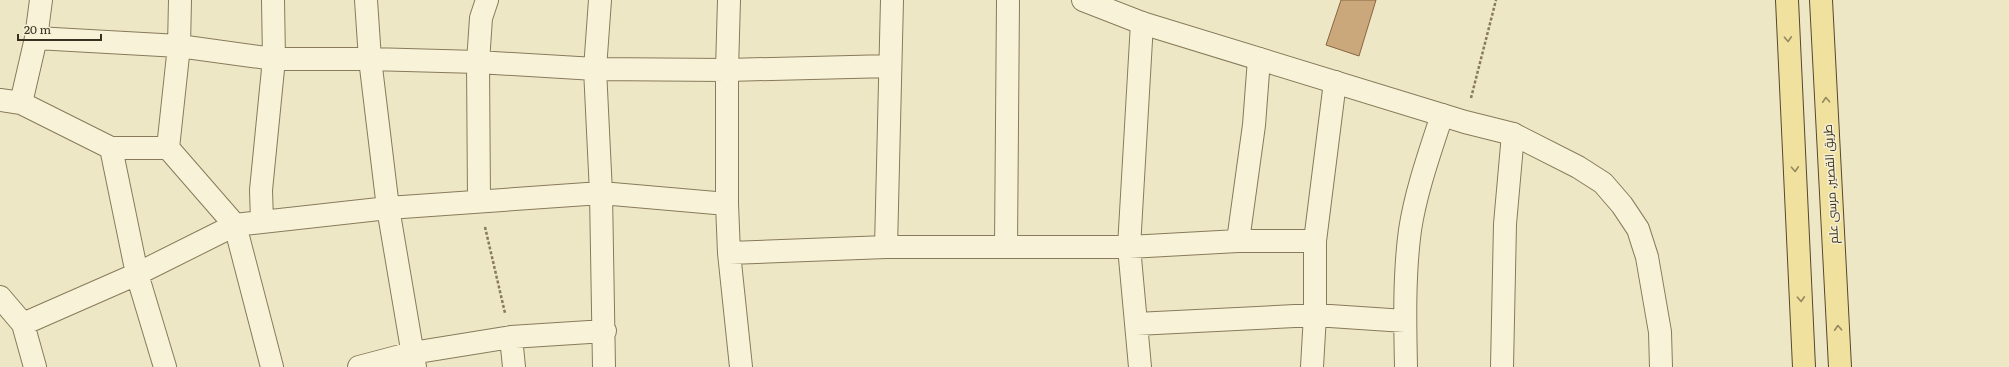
<svg xmlns="http://www.w3.org/2000/svg" width="2009" height="367" font-family="Literata,Cairo,serif">
<style>
.building{fill:#cba87c;stroke:#876742}
.lines{fill:none;stroke-linecap:round;stroke-linejoin:round}
.minor-casing{stroke:#887a5b;stroke-width:24}
.tertiary-casing{stroke:#887a5b;stroke-width:24}
.primary-casing{stroke:#56472f;stroke-width:24}
.path{stroke:#887a5b;stroke-width:2.5;stroke-dasharray:3 2;stroke-linecap:butt}
.minor{stroke:#f8f3d8;stroke-width:22}
.tertiary{stroke:#f8f3d8;stroke-width:22}
.primary{stroke:#f0e29e;stroke-width:22}
.oneway{stroke:#94885e}
.labels{text-anchor:middle;dominant-baseline:central;stroke-width:3;stroke-linejoin:round;paint-order:stroke}
.street-label{font-size:12px;fill:#382f1f;stroke:#f5f0d5}
</style>
<rect width="100%" height="100%" fill="#ede7c5"/>
<path class="building" d="M1341,0H1376L1359,56L1326,45Z"/>
<g class="lines">
<g class="minor-casing">
<path id="minor" d="M180,0L179,46L168,148L235,225L272,367
M366,0L370,59L388,208L415,367
M600,0L595,69L601,193L604,367
M729,0L727,70V204L729,253L741,367
M36,38L179,46L274,59H370L478,62L595,69L727,70L890,66
M0,100L21,103L111,148H168
M21,103L36,38L41,0
M111,148L137,274L165,367
M479,201L478,62L481,18L487,0
M262,222L261,190L274,59L273,0
M1238,241L1254,125L1259,59
M1006,246L1008,0
M886,247L892,0
M729,253L886,247H1129L1238,241H1315
M0,297L23,324L35,367
M23,324L137,274L235,225L388,208L601,193L727,204
M1136,324L1315,315L1405,321
M511,337L514,367
M359,367L412,353L511,337L605,331
M1140,367L1129,247L1142,23
M1312,367L1315,315V241L1335,82
M1406,367C1405,322 1404,275 1410,230C1416,191 1430,152 1442,115
M1502,367L1505,224L1513,134"/>
</g>
<g class="tertiary-casing">
<path id="tertiary" d="M1083,0L1142,23L1465,122L1513,134L1578,167L1603,183L1622,205L1638,229L1647,257L1660,332L1661,367"/>
</g>
<g class="primary-casing">
<path id="primary" d="M1787,0L1804,367
M1821,0L1840,367"/>
</g>
<path class="path" d="M1471,98L1496,0
M485,227L505,313"/>
<use href="#minor" class="minor"/>
<use href="#tertiary" class="tertiary"/>
<use href="#primary" class="primary"/>
</g>
<defs><path id="oneway-chevron" d="M-2-3.5L2.5 0L-2 3.5" fill="none" stroke-width="1.6" stroke-linecap="round" stroke-linejoin="round"/></defs>
<g class="oneway">
<use href="#oneway-chevron" transform="translate(1788 39) rotate(87)"/>
<use href="#oneway-chevron" transform="translate(1826 100) rotate(-93)"/>
<use href="#oneway-chevron" transform="translate(1795 169) rotate(87)"/>
<use href="#oneway-chevron" transform="translate(1801 299) rotate(87)"/>
<use href="#oneway-chevron" transform="translate(1838 328) rotate(-93)"/>
</g>
<g class="labels">
<g class="street-label">
<text transform="translate(1830 184) rotate(-93)">طريق القصير, مرسى علم</text>
</g>
</g>
<path d="M18 34v6h83v-6" fill="none" stroke="#382f1f" stroke-width="2"/>
<text x="24" y="34" font-size="12" fill="#382f1f" stroke="#f5f0d5" stroke-width="3" paint-order="stroke">20 m</text>
</svg>
